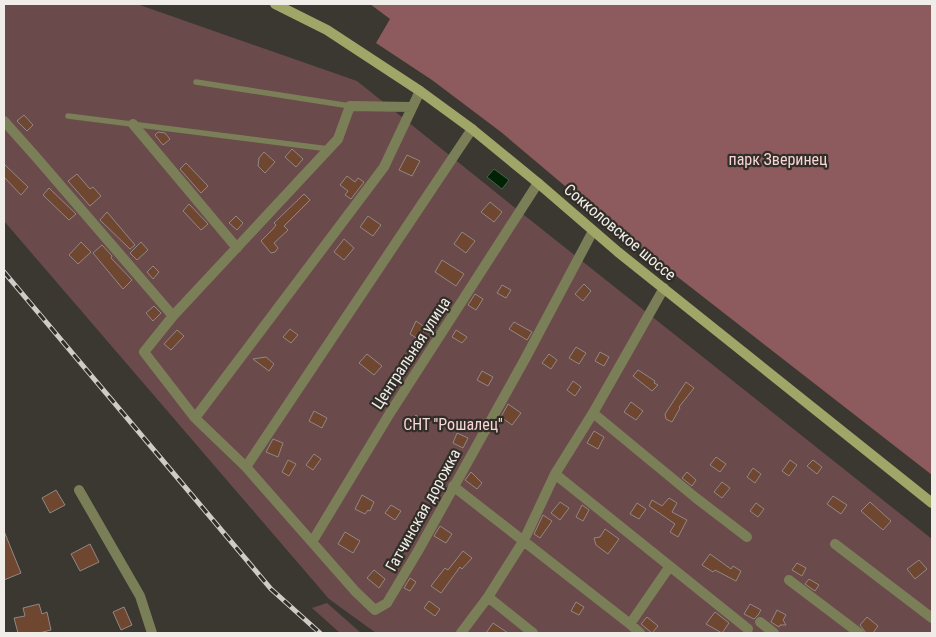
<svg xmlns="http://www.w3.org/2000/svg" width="936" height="637" font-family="'Roboto Condensed',sans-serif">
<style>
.green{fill:#6b4a4c}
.forest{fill:#8d5b5e}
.water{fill:#012305;stroke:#496049}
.building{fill:#6f4630;stroke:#918884}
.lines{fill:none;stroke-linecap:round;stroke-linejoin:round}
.lane{stroke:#7b7f58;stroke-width:5.5}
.street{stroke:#7b7f58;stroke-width:10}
.secondary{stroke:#a0a667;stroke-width:10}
.rail-casing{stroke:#cfccc8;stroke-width:5}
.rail{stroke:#312d27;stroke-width:3;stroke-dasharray:9;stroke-linecap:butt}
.labels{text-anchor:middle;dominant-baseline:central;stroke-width:4.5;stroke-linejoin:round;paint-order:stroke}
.park-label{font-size:16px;fill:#f8d5d7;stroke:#312d27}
.street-label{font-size:16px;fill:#f0ede9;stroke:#312d27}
</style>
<rect width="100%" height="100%" fill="#3b3731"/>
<path class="green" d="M4,4H137L357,81L519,211L932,539V633H376L329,599L4,221Z
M327,603L361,633H340L312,608Z"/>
<path class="forest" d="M370,4H932V475L616,229L501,132L432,80L376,43L390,19Z"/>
<path class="water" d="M494,169L509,180L502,189L487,177Z"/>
<path class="building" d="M24,115L33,125L27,131L17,121Z
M158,132L165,133L170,139L163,145L155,135Z
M292,149L303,159L296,167L285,157Z
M264,152L275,162L265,173L258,166L259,158Z
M407,155L420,161L412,176L399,170Z
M186,163L208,186L201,193L180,169Z
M4,164L28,187L21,195L4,177Z
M77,174L90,189L93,187L101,196L90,206L68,181Z
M347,176L355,182L358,178L364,182L351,199L345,195L348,191L340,185Z
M49,188L76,214L69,220L43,195Z
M304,194L310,200L284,226L288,230L274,243L278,248L275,252L271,253L261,241L273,229L276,225L274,223Z
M490,202L502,212L494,222L481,212Z
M189,204L208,224L201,230L183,211Z
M107,212L135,245L130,249L100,220Z
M236,216L243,223L237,230L229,223Z
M368,216L381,225L373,236L360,227Z
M462,232L475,241L466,253L454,244Z
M344,239L354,248L344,260L334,252Z
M81,242L91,252L78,264L69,255Z
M141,242L148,250L137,260L130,253Z
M102,245L112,256L111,258L132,280L123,289L93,253Z
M442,260L464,274L456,286L435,272Z
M153,266L159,272L153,279L147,272Z
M584,284L591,291L583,301L575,294Z
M502,285L511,290L506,298L497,293Z
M475,294L483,299L476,310L468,305Z
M154,306L161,313L153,321L146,313Z
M416,321L426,328L418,339L410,334Z
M514,322L532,332L527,340L509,329Z
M290,329L298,335L291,343L283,337Z
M177,330L184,336L171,350L164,344Z
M456,330L467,337L462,343L452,337Z
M576,347L586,353L579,364L569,358Z
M600,352L609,357L604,366L595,361Z
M367,354L382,366L374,375L359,363Z
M549,354L557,360L551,369L542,363Z
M266,357L274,364L269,371L253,359Z
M638,370L655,381L654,383L658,385L652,391L633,376Z
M482,371L493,377L488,386L477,380Z
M573,381L581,387L575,396L567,390Z
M686,382L694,388L679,407L680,408L672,422L666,419L665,414Z
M631,402L643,411L636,420L624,412Z
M508,404L521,413L512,425L501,417Z
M314,411L327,418L322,428L309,421Z
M416,415L422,422L415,428L409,422Z
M594,431L604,437L598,449L587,443Z
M457,433L468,438L463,448L453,443Z
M273,439L283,443L278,457L266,452Z
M314,454L321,459L313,470L306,465Z
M716,457L726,464L720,472L710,465Z
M288,460L296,464L289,476L282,472Z
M790,460L797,465L789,476L782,471Z
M813,460L822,467L817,474L807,466Z
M753,468L761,474L755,483L747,477Z
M471,472L482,483L477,489L465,480Z
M687,472L696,480L692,486L682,478Z
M722,482L730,488L722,498L714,492Z
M56,490L65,505L50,513L42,498Z
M362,495L374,502L370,511L368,510L365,514L355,509Z
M833,496L847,505L841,514L827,504Z
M669,498L677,503L672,512L687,520L678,537L670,532L675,524L649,506L652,500L662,506Z
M560,502L569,508L560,520L551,513Z
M870,502L891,521L883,530L861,511Z
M637,503L646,509L639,519L630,514Z
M756,503L764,509L758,517L750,511Z
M391,505L401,511L395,520L385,513Z
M582,505L589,510L583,521L576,517Z
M543,515L552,521L540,538L534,534Z
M440,526L452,534L446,543L434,536Z
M605,529L619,539L608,554L596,545L594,538L600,537Z
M4,531L21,573L4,580Z
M345,532L360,541L353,553L338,544Z
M90,544L99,562L80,571L71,554Z
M463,551L472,558L462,569L460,567L441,593L431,586L445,568L448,570Z
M710,554L731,569L733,566L741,571L736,581L715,570L713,572L702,565Z
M919,560L927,569L915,579L907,569Z
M797,563L806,568L802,576L792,570Z
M374,570L385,579L379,588L367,578Z
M410,578L416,582L410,591L404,588Z
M809,579L819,585L815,591L805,584Z
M429,601L440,609L435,616L424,608Z
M576,602L584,607L579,615L571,611Z
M39,604L42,614L47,612L51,630L39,633H18L14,618L25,616L23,608Z
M750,604L761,610L758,615L754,619L744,614Z
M124,607L132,625L121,630L113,612Z
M777,610L786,615L783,620L786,625H780L779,627L771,622Z
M715,612L729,623L722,633L706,624Z
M647,617L658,626L652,633L641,624Z
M867,617L878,626L873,633H866L860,625Z
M493,623L508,633H486Z"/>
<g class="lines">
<path class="lane" d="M196,82L350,106
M68,116L329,149"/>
<path class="street" d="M4,121L36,157L173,316L338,139L350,106L412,107
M133,124L237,248
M173,316L144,352L195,418L246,467L355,591L375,610L387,603L418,551L525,359L593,231
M593,413L696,498L747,537
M195,418L384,167L420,91
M246,467L472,129
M555,474L748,629
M453,486L630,624L640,633
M79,490L140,596L152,633
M312,542L390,413L538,183
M835,544L932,618
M789,580L859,633
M488,597L533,633
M760,622L774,633
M630,624L670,566
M461,633L488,597L524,540L555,474L593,413L664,288"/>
<path class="secondary" d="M275,4L327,30L420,91L472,129L538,183L618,252L932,503"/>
<g class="rail-casing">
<path id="rail" d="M4,272L271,589L320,633"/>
</g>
<use href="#rail" class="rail"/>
</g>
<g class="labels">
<g class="park-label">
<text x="778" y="159">парк Зверинец</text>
<text x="453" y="424">СНТ ''Рошалец''</text>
</g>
<g class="street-label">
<text transform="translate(620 232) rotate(40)">Сокколовское шоссе</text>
<text transform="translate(411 353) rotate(-57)">Центральная улица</text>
<text transform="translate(423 510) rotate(-61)">Гатчинская дорожка</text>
</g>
</g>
<rect width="936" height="637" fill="none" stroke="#f0ede9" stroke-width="10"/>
</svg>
